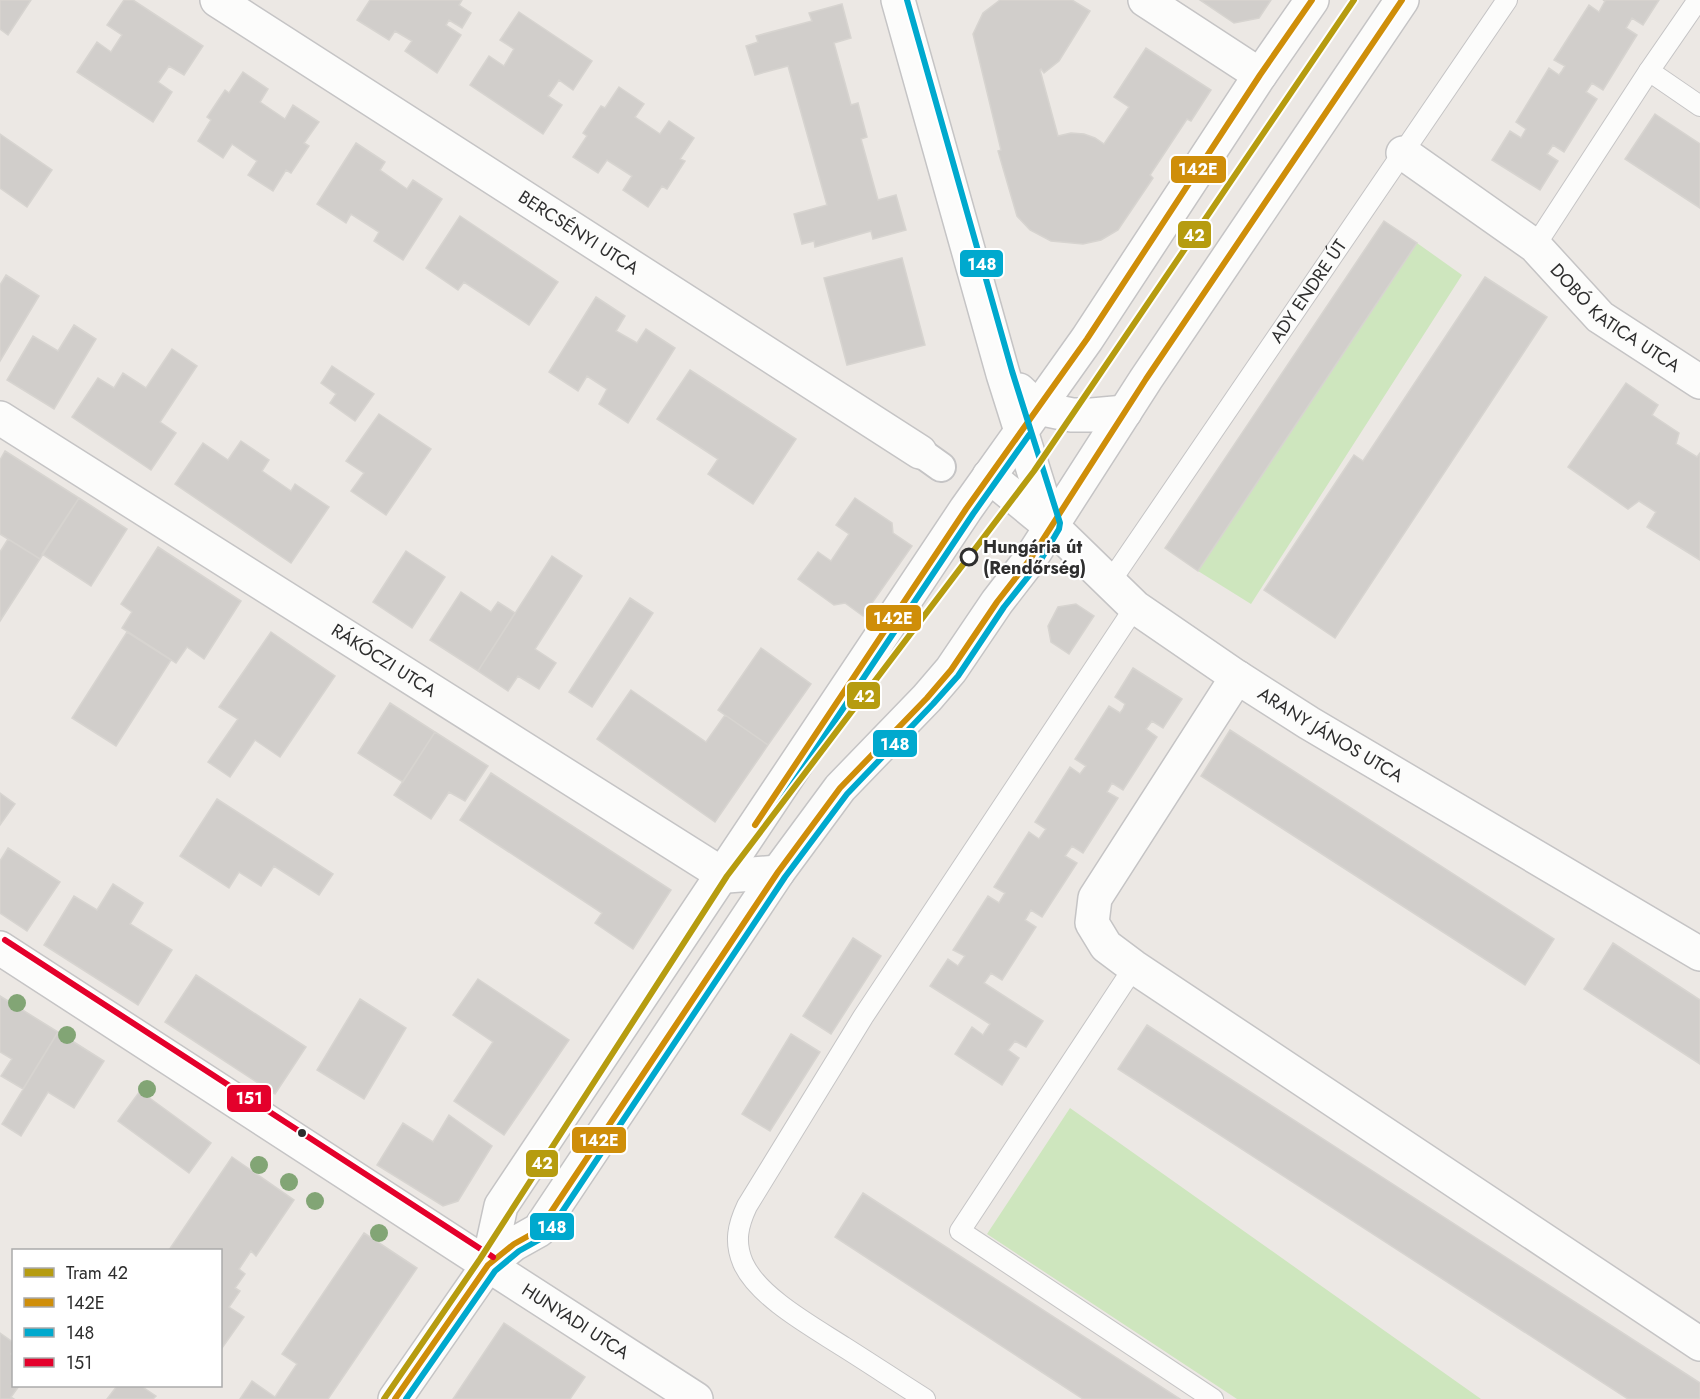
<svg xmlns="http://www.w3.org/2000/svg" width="1700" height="1399" font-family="Jost,sans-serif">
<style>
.green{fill:#cee6be}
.building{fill:#d1cecb;stroke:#d7d4d0;stroke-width:1.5}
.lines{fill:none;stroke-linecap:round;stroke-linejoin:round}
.service-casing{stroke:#c5c4c5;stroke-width:22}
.pedestrian-casing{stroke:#c5c4c5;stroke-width:32}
.minor-casing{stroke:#c5c4c5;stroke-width:36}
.tertiary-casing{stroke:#c5c4c5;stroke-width:36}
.service{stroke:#fcfcfb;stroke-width:20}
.pedestrian{stroke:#fcfcfb;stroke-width:28}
.minor{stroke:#fcfcfb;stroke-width:33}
.tertiary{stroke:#fcfcfb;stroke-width:33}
.bus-1-casing{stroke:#fff;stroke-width:10}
.bus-2-casing{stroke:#fff;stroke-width:10}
.bus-3-casing{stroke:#fff;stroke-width:10}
.bus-1{stroke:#cf8e09;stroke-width:6}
.bus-2{stroke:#00a9ce;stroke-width:6}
.bus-3{stroke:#e4002b;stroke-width:6}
.tram-1-casing{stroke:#fff;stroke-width:10}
.tram-1{stroke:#b69c10;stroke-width:6}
.tree{fill:#82a575}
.stop-dot{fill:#fff;stroke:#2e2e2e;stroke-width:3}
.bus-dot{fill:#2e2e2e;stroke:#fff;stroke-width:2}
.labels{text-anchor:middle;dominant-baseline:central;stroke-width:4.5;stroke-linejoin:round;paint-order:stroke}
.street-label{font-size:18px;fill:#2e2e2e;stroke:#fff}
.stop-label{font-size:18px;font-weight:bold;fill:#2e2e2e;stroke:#fff;text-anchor:start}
.line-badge{stroke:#fff;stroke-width:2}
.badge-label{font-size:16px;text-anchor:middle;font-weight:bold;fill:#fff}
</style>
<rect width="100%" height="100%" fill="#ece8e4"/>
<path class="green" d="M1417,243L1462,275L1251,604L1198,571Z
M1070,1108L1481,1399H1237L987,1234Z"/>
<path class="building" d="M0,0H31L8,35L0,29Z
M124,0H133L203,46L184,75L169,66L158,82L172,92L153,122L77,72L97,42L111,52L122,35L107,25Z
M370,0H462L459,5L471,13L462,28L449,20L446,25L461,35L437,73L405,51L412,41L395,31L389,40L357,20Z
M1000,0H1072L1090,11L1059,61L1044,73L1041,69L1040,70L1058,136L1071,133L1084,134L1095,138L1104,144L1129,107L1114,97L1146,48L1211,90L1191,121L1187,119L1150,175L1153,178L1118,230L1101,240L1083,244L1051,241L1030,230L1017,216L998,151L1001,150L973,34L983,13Z
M1200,0H1271L1259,18L1234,23Z
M1603,0H1659L1643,25L1632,18L1626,28L1637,35L1603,90L1592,83L1586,92L1597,99L1564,152L1553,145L1547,154L1558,161L1540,190L1492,160L1510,131L1521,138L1526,129L1516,122L1549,68L1559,75L1562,71L1565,66L1554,60L1589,5L1599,12L1605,1Z
M842,4L851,38L834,43L851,105L858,103L867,137L861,139L878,200L896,195L906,230L873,239L871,231L815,247L814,241L802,244L794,214L827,205L788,66L755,75L746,46L758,42L756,36L812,21L809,13Z
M519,12L592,61L573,90L559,80L548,96L562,105L543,134L470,85L489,56L504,66L514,49L500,40Z
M243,72L268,89L260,102L285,119L293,105L319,122L304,143L309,146L291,173L286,170L273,191L248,175L257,161L232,144L223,158L198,141L211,120L207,117L225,90L229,93Z
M619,87L644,104L635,117L660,134L669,121L694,138L680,159L685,161L667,189L662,186L648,207L623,190L632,176L607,160L598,173L573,157L587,136L583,133L601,106L605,108Z
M1655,114L1700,144V208L1625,159Z
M0,134L52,170L27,207L0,188Z
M356,143L385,162L380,170L407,189L413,180L442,199L403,260L374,241L379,232L351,214L346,223L317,204Z
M460,216L558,282L529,325L464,282L458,290L426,268Z
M1384,221L1417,243L1198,571L1165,548Z
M902,258L925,345L847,365L824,278Z
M6,275L39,296L0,361V285Z
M1485,277L1547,317L1335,638L1264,590L1354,455L1363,461Z
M596,297L625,316L616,331L637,343L646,329L675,348L628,423L599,404L607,389L587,376L578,391L549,372Z
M74,325L96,339L54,409L7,380L33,336L58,351Z
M172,349L197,366L160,422L176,433L151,470L72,417L98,378L114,388L123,373L146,388Z
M332,366L374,394L355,421L330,403L336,394L321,383Z
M690,370L796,439L753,504L708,474L718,459L657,419Z
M1626,383L1658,405L1652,415L1679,433L1676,444L1697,457L1700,453V560L1647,527L1656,512L1639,501L1628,509L1568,467Z
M379,414L431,449L386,515L351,491L364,473L346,461Z
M241,441L269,460L262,471L291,491L295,484L329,507L291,563L175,484L203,443L228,460Z
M5,451L79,498L40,559L0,534V460Z
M79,498L127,529L91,586L42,554Z
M855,498L892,523L893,533L912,546L863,616L845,603L834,605L798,579L818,552L831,561L849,534L836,525Z
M8,539L40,559L0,621V552Z
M158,547L241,601L204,659L187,647L176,663L122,628L132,612L121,604Z
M406,551L445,577L412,628L373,602Z
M552,556L582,576L535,649L556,663L539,689L518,676L508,691L478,671Z
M461,592L491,612L498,602L515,613L478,671L430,640Z
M630,598L653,613L592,707L569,692Z
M1076,604L1094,616L1069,654L1051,642L1048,626L1058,607Z
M127,632L171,660L116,746L72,718Z
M271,632L335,676L280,757L255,740L230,777L208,762L238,719L219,707Z
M761,648L811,684L768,745L718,710Z
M1133,668L1182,699L1163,728L1152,721L1146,729L1157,737L1123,790L1112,783L1107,792L1118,798L1083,853L1072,846L1065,856L1077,863L1042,917L1031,910L1025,920L1036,927L1002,980L991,973L984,983L1043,1021L1026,1047L1015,1041L1008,1050L1019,1058L1002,1085L955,1054L972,1027L983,1035L990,1024L930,986L948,959L958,966L965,956L953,950L988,896L999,903L1005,893L994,887L1029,832L1039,839L1046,829L1035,822L1070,767L1080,774L1086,766L1075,759L1109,706L1120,713L1123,709L1125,704L1115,697Z
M631,690L706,742L725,715L768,745L715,822L597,739Z
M390,703L435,732L403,782L358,753Z
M1230,730L1554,939L1525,985L1201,776Z
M435,732L488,766L465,801L449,792L431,819L394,795Z
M491,773L671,890L633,949L595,923L602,913L460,820Z
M0,793L15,804L0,825Z
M217,799L333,874L319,895L274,866L261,886L239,872L229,888L180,856Z
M8,848L60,882L27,931L0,913V861Z
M113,884L143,903L130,924L172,950L138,1005L44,945L74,896L97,910Z
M853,938L881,956L831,1034L803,1016Z
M1613,943L1700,1000V1064L1584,989Z
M196,975L306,1047L275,1094L165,1022Z
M478,979L569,1040L504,1135L454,1101L493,1042L453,1015Z
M0,996L58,1032L23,1089L1,1076L12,1059L0,1052Z
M360,999L406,1028L364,1099L317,1070Z
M1147,1025L1700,1383V1399H1628L1118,1069Z
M58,1032L104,1061L74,1108L48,1092L21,1136L2,1124Z
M791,1034L820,1052L770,1131L742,1114Z
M140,1091L211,1143L189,1173L118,1121Z
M449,1115L492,1146L458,1201L443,1206L377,1165L403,1123L433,1142Z
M232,1157L294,1200L256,1256L251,1251L239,1269L245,1274L235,1288L240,1291L229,1307L244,1317L220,1351V1250H169Z
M863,1193L1180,1399H1083L835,1237Z
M364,1233L417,1268L328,1399H240L252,1381L275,1397L297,1364L282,1354Z
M504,1323L585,1377L570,1399H453Z
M0,1333L14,1343V1351L11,1354L14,1356V1386H19L11,1397L14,1399H0Z
M117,1386H141L156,1396L153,1399H107Z"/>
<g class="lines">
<g class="service-casing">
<g id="service">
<path d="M1649,71L1700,106"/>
<path d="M1535,246L1649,71L1698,0"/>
<path id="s1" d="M1110,582L1507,0"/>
<path d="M1134,967L960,1231L1213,1399"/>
<path d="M925,1399C898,1382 871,1364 844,1347C813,1327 758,1297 743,1263C734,1242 738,1225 747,1206L863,1017L1135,607"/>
</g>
</g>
<g class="pedestrian-casing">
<path id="pedestrian" d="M920,452L941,467"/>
</g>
<g class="minor-casing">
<g id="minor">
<path id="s2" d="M217,0L920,452"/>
<path d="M898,0L1003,374L1051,526"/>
<path d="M1145,0L1260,75"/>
<path id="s3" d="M1403,153L1535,246L1600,317L1700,382"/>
<path d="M1019,390L1038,408L1072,415H1092L1125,412"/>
<path id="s4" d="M0,418L722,874L727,876L778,872"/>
<path id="s5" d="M989,476L1061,535L1135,607L1237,677L1309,723L1700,954"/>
<path d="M1237,677L1095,898L1092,923L1106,946L1134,967L1700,1344"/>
<path id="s6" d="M488,1265L696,1399"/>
</g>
</g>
<g class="tertiary-casing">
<path id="tertiary" d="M0,948L488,1265
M488,1265L501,1206L966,509L1087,339L1260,75L1312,0
M395,1399L488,1265L514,1244L539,1230L778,872L840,788L927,698L951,670L997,602L1031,558L1146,379L1402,0"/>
</g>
<use href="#service" class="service"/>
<use href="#pedestrian" class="pedestrian"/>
<use href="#minor" class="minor"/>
<use href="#tertiary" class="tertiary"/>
<g class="bus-1-casing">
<path id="bus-1" d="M755,825L966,509L1087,339L1260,75L1312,0
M395,1399L488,1265L514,1244L539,1230L778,872L840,788L927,698L951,670L997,602L1031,558L1146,379L1402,0"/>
</g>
<g class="bus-2-casing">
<path id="bus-2" d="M762,830L973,514L1029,435
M406,1399L495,1271L519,1251L546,1236L785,877L847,794L933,704L958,676L1004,607L1039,563L1059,529L1060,523L1012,371L907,0"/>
</g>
<g class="bus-3-casing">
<path id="bus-3" d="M5,940L493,1257
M388,1394L481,1260"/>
</g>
<use href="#bus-1" class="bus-1"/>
<use href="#bus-2" class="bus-2"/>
<use href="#bus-3" class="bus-3"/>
<g class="tram-1-casing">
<path id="tram-1" d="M384,1399L480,1259L727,876L1034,471L1354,0"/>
</g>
<use href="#tram-1" class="tram-1"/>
</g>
<g class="tree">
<circle cx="17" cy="1003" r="9"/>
<circle cx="67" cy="1035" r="9"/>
<circle cx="147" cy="1089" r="9"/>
<circle cx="259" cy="1165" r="9"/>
<circle cx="289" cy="1182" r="9"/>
<circle cx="315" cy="1201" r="9"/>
<circle cx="379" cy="1233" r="9"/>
</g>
<circle class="stop-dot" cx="969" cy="557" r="8"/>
<circle class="bus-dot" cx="302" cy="1133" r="5"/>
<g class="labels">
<g class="street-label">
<text stroke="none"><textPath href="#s2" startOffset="430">BERCSÉNYI UTCA</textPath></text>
<text stroke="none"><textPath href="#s1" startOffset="352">ADY ENDRE ÚT</textPath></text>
<text stroke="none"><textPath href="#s3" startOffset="270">DOBÓ KATICA UTCA</textPath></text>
<text stroke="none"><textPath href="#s4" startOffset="454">RÁKÓCZI UTCA</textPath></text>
<text stroke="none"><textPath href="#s5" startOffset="430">ARANY JÁNOS UTCA</textPath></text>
<text stroke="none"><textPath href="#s6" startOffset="104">HUNYADI UTCA</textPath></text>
</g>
<g class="stop-label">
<text x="983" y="547">Hungária út<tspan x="983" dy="21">(Rendőrség)</tspan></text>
</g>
</g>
<g class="line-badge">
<rect x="1170" y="155" width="57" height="29" rx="6" fill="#cf8e09"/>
<rect x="1177" y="220" width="35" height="29" rx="6" fill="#b69c10"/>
<rect x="959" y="249" width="45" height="29" rx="6" fill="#00a9ce"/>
<rect x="865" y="604" width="57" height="28" rx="6" fill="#cf8e09"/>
<rect x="846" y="681" width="35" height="29" rx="6" fill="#b69c10"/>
<rect x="872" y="729" width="46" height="29" rx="6" fill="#00a9ce"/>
<rect x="226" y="1084" width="46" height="29" rx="6" fill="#e4002b"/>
<rect x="571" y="1126" width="56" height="28" rx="6" fill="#cf8e09"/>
<rect x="525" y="1149" width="34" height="29" rx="6" fill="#b69c10"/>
<rect x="529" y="1212" width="46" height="29" rx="6" fill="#00a9ce"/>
</g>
<g class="badge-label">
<text x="1198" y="175">142E</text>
<text x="1194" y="241">42</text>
<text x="982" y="270">148</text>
<text x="893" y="624">142E</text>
<text x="864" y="702">42</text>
<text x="895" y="750">148</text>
<text x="249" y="1104">151</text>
<text x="599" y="1146">142E</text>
<text x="542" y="1169">42</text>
<text x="552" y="1233">148</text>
</g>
<rect x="12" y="1249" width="210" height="138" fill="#ffffff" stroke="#ababab" stroke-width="1.5"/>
<rect x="24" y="1268" width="30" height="9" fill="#b69c10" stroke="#ababab" stroke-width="1.5"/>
<text x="66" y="1279" font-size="18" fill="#2e2e2e">Tram 42</text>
<rect x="24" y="1298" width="30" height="9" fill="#cf8e09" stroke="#ababab" stroke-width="1.5"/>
<text x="66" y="1309" font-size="18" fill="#2e2e2e">142E</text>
<rect x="24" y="1328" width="30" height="9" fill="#00a9ce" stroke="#ababab" stroke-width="1.5"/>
<text x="66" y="1339" font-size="18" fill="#2e2e2e">148</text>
<rect x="24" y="1358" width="30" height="9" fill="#e4002b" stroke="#ababab" stroke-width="1.5"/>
<text x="66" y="1369" font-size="18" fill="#2e2e2e">151</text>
</svg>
